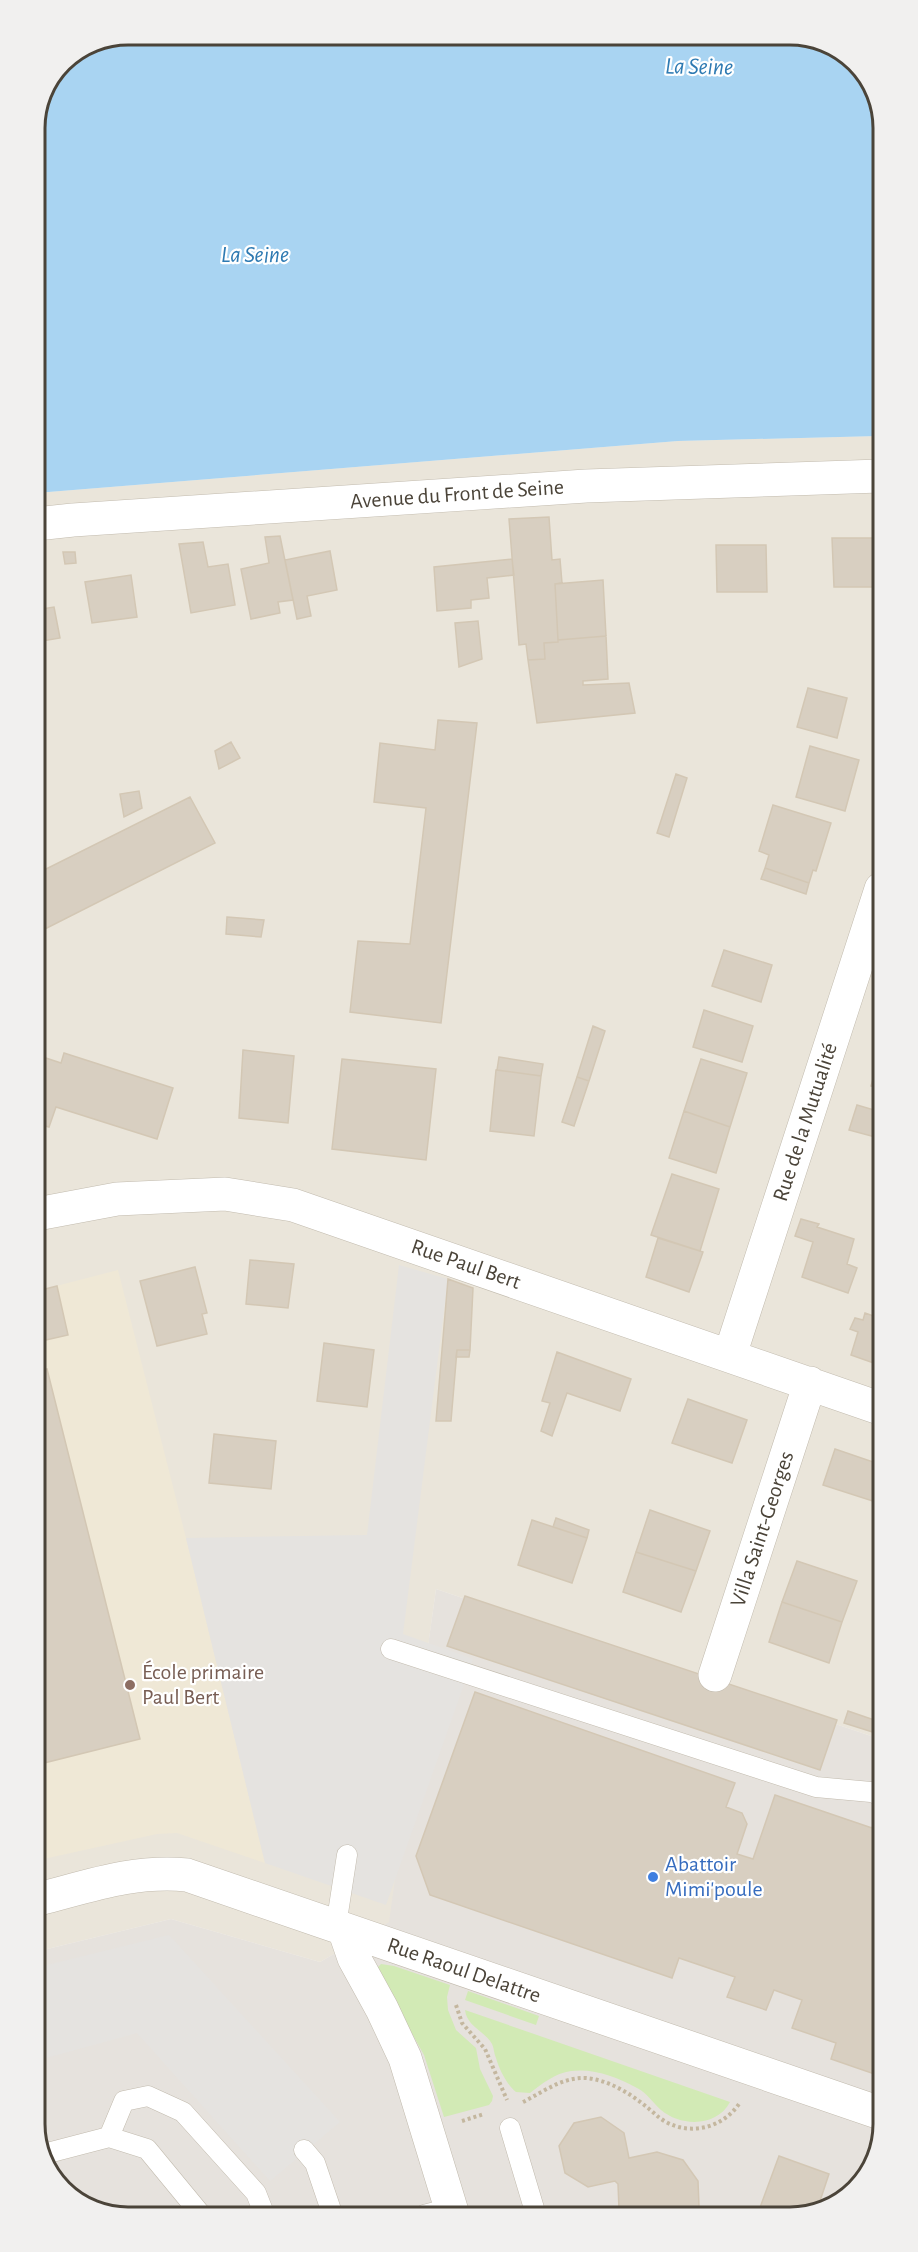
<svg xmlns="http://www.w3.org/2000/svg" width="918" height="2252" font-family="'Alegreya Sans',sans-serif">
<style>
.residential{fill:#eae5da}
.industrial{fill:#e6e2dd}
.education{fill:#efe8d6}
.green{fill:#d2eab5}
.parking{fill:#e5e3e0}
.water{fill:#a9d4f2}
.building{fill:#d8cfc1;stroke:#d3c7b4;stroke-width:1.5}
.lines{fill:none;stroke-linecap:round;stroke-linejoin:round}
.service-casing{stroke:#c2bbae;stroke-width:21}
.minor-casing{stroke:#c2bbae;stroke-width:34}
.path{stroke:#c4b79f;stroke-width:4;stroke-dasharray:3 3;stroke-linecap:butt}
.service{stroke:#fff;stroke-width:20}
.minor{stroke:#fff;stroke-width:33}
.education-dot{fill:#8d6e63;stroke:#fff;stroke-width:2}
.shop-dot{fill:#3f7fe0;stroke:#fff;stroke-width:2}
.labels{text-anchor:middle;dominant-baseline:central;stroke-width:4.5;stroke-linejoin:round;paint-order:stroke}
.street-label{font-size:22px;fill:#4b4439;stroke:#fff}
.education-label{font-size:22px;fill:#785e54;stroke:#fff;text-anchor:start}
.shop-label{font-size:22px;fill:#366cbe;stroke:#fff;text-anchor:start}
.water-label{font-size:24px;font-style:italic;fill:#2e7ab2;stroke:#fff}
.rim{fill:none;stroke:#4b4439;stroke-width:3}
</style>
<rect width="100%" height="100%" fill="#f6f3ec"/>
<path class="residential" d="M879,436L883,1740L436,1589L390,1922L320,1962L171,1919L39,1951L36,493L678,441Z"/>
<path class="industrial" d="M436,1589L883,1740V2125L864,2181L820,2213L121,2217L71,2198L39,2154V1951L171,1919L320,1962L389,1922Z"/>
<path class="education" d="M118,1270L186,1538L265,1863L177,1833L157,1834L39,1860L37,1291Z"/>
<path class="green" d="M381,1964L394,1966L450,1985L447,1997L448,2010L456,2030L476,2048L480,2069L493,2096L492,2101L489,2105L444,2117L424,2055L376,1969Z
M468,1991L539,2016L536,2025L465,2000Z
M465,2010L730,2102C717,2127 681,2127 661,2110C653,2103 647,2093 637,2088C617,2077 594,2068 571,2071C555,2073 542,2084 530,2093L516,2092C507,2085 499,2069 496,2058C494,2054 494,2048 492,2044C485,2031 467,2027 465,2010Z"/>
<path class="parking" d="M399,1265L448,1279L403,1634L473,1659L386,1905L265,1863L186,1538L367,1535Z
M169,1935L340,2122L270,2181L137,2033L39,2060V1967Z"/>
<path class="water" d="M128,35H797L847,54L879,98V436L678,441L36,493L35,122L62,62Z"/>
<path class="building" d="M549,517L552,560L560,559L562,583L555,584L558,640V642L544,643L545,659L528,660L526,644L519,645L509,519Z
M280,536L293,600L278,602L280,613L251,619L241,569L269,563L265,537Z
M832,538H880V587H834Z
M203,542L208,567L228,564L235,605L191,613L179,544Z
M716,545H766L767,592H717Z
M330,551L337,590L307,596L311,616L297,619L285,560Z
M63,552H75L76,563L65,564Z
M512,559L514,575L487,578L489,598L471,600V608L437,611L434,567Z
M131,575L137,617L92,623L85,582Z
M603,580L606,636L558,640L555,584Z
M54,607L60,638L36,642V610Z
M478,621L482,659L459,667L455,623Z
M606,636L608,679L583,681V685L629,683L635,713L537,723L528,660L545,659L544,643L558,642V640Z
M808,688L847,698L837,738L797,727Z
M438,720L477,723L441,1023L350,1012L358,941L410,944L426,808L374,802L380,743L435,750Z
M231,742L240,758L219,769L215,751Z
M810,746L859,760L845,811L796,797Z
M676,774L687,778L669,837L657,833Z
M139,791L142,808L124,817L120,794Z
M190,797L215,843L37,933L36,874Z
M773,805L831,823L816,871L813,870L809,883L765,868L769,855L759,851Z
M765,868L809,883L806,894L761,879Z
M227,917L264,920L261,937L226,934Z
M724,950L772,965L761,1002L712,986Z
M704,1010L753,1026L742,1062L693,1047Z
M593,1026L605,1031L589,1081L577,1077Z
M243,1050L294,1056L288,1123L239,1118Z
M881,1052V1089L871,1086Z
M64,1053L173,1088L157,1139L56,1107L49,1127L37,1124V1055L61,1063Z
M499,1057L543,1064L541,1076L497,1070Z
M342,1059L436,1069L426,1160L332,1149Z
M701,1059L747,1073L730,1127L684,1111Z
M496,1070L541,1076L534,1136L490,1131Z
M577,1077L589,1081L574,1126L562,1122Z
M857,1105L881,1112V1145L877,1144L879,1138L849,1130Z
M684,1111L730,1127L716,1173L669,1158Z
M672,1174L719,1189L700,1251L651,1235Z
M801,1219L819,1224L817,1227L854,1239L847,1264L857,1268L848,1293L802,1277L813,1242L795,1236Z
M658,1238L703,1252L689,1292L646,1277Z
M250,1260L294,1264L288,1308L246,1304Z
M195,1267L207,1313L202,1314L207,1334L157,1346L140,1281Z
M448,1279L473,1288L470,1350H457L451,1421H436Z
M57,1286L68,1335L37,1342V1291Z
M865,1313L882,1319V1366L851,1355L858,1332L850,1329L855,1318L863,1320Z
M324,1343L374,1350L367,1407L317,1401Z
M457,1350H470L469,1357H456Z
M557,1352L631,1379L620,1411L567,1393L552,1436L541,1431L550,1403L542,1401Z
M47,1369L140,1739L44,1763L38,1741V1581L43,1580L38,1559V1371Z
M688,1399L747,1420L732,1463L672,1443Z
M214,1434L276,1441L271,1489L209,1483Z
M835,1449L882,1465V1504L823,1485Z
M650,1510L710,1531L696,1571L636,1552Z
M556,1518L589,1530L587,1538L553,1527Z
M532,1520L587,1538L572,1583L518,1565Z
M636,1552L696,1571L681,1612L623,1592Z
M797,1561L857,1581L842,1622L782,1602Z
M465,1596L837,1720L820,1770L447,1646Z
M782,1602L842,1622L829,1663L769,1642Z
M475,1692L735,1783L726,1807L742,1813L747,1824L737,1854L753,1859L775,1795L872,1828L878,1811L883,1812V2077L831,2059L836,2043L792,2028L802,2000L774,1990L766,2010L727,1997L735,1977L679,1958L672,1978L430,1895L416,1856Z
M848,1711L883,1723L879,1734L844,1723Z
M601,2117L624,2133L629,2158L657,2152L683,2160L698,2181L699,2206L694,2213L622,2214L619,2209L618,2184L615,2181L588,2187L565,2173L559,2146L574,2123Z
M779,2156L829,2174L816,2213H758Z"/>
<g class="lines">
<g class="service-casing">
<path id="service" d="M391,1649L816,1787L871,1792L883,1796
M336,1926L347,1855
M510,2128L536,2215
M109,2137L124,2101L148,2096L183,2112L256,2193L265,2216
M304,2150L315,2163L333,2216
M40,2155L109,2137L147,2149L203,2217
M424,2215L451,2208"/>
</g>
<g class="minor-casing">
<path id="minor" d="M36,524L73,520L586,486L880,476
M37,1214L117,1199L225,1194L293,1205L882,1409
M730,1355L881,889
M715,1675L810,1383
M39,1899C90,1886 133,1870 187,1875L883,2114
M344,1929L354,1958L382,2009L405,2058L453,2215"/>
</g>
<path class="path" d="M456,2005L462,2023L485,2049L507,2100
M523,2102C543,2092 562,2077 586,2078C609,2080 631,2094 648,2108C654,2113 659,2118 666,2122C692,2136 723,2127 739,2104
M462,2121L484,2114"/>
<use href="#service" class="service"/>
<use href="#minor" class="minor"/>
</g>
<circle class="education-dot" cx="130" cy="1685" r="6"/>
<circle class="shop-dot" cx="653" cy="1877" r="6"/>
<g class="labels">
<g class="street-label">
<text transform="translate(457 494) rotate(-4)">Avenue du Front de Seine</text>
<text transform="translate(805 1122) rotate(-72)">Rue de la Mutualité</text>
<text transform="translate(466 1264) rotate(19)">Rue Paul Bert</text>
<text transform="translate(762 1529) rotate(-72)">Villa Saint-Georges</text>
<text transform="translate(464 1970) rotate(19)">Rue Raoul Delattre</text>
</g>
<g class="education-label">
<text x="142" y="1672">École primaire<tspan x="142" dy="25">Paul Bert</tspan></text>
</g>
<g class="shop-label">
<text x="665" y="1864">Abattoir<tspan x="665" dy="25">Mimi'poule</tspan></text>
</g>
<g class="water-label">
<text transform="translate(699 67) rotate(1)">La Seine</text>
<text x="255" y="255">La Seine</text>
</g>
</g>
<path d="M0 0H918V2252H0ZM128 45H790A83 83 0 0 1 873 128V2124A83 83 0 0 1 790 2207H128A83 83 0 0 1 45 2124V128A83 83 0 0 1 128 45Z" fill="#f1f0ef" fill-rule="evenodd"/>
<path class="rim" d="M128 45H790A83 83 0 0 1 873 128V2124A83 83 0 0 1 790 2207H128A83 83 0 0 1 45 2124V128A83 83 0 0 1 128 45Z"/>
</svg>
